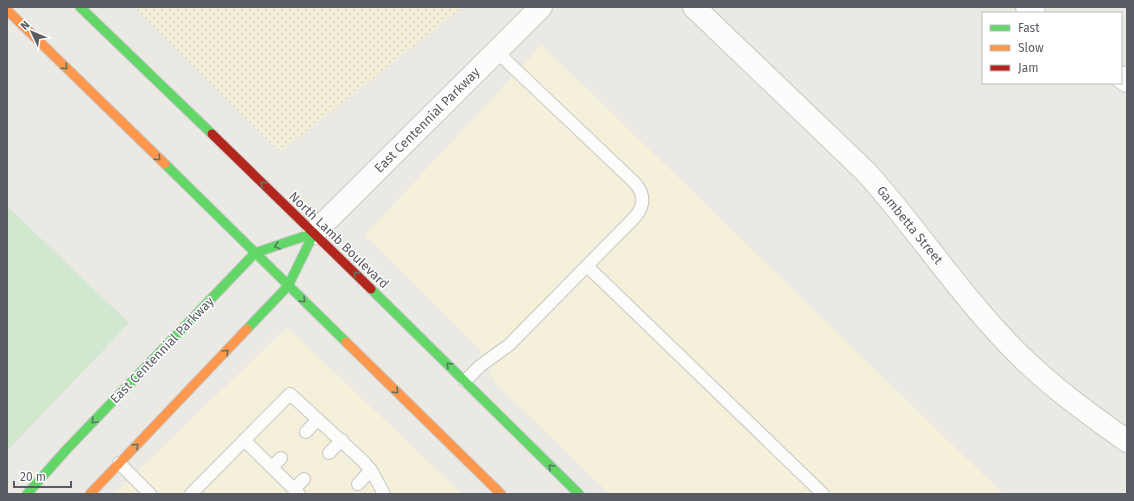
<svg xmlns="http://www.w3.org/2000/svg" width="1134" height="501" font-family="'Fira Sans',sans-serif">
<style>
.commercial{fill:#f5f0da}
.grass{fill:#d1e7cf}
.sand{fill:url(#sand-dots)}
.lines{fill:none;stroke-linecap:round;stroke-linejoin:round}
.lane-casing{stroke:#c6c6c4;stroke-width:14}
.street-casing{stroke:#c6c6c4;stroke-width:24}
.fast-casing{stroke:#c8c8c8;stroke-width:11}
.slow-casing{stroke:#c8c8c8;stroke-width:11}
.jam-casing{stroke:#c8c8c8;stroke-width:11}
.lane{stroke:#fcfcfb;stroke-width:12}
.street{stroke:#fcfcfb;stroke-width:22}
.fast{stroke:#63d668;stroke-width:9}
.slow{stroke:#ff974d;stroke-width:9}
.jam{stroke:#b3261e;stroke-width:9}
.oneway{stroke:#5b7463}
.labels{text-anchor:middle;dominant-baseline:central;stroke-width:3;stroke-linejoin:round;paint-order:stroke}
.street-label{font-size:13px;fill:#595c62;stroke:#fff}
</style>
<defs>
<pattern id="sand-dots" width="8" height="8" patternUnits="userSpaceOnUse"><rect width="8" height="8" fill="#f3eed7"/><path d="M2 2h.1M6 6h.1" fill="none" stroke="#d3cebb" stroke-width="1.8" stroke-linecap="round"/></pattern>
</defs>
<rect width="100%" height="100%" fill="#eae9e3"/>
<path class="commercial" d="M542,45L1003,494H610L495,383L478,347L365,235Z
M287,327L462,494H114Z"/>
<path class="grass" d="M7,206L129,323L7,451Z"/>
<path class="sand" d="M133,7H463L280,152Z"/>
<g class="lines">
<g class="lane-casing">
<path id="lane" d="M587,266L823,494
M465,381L480,366L509,345L635,217C645,205 645,194 634,182L496,51
M306,432L318,419
M244,440L299,494
M329,453L342,440
M119,463L150,494
M272,467L281,458
M358,484L371,470
M294,489L304,479
M191,494L290,394L363,461L371,470L384,494"/>
</g>
<g class="street-casing">
<path id="street" d="M694,7L866,172C914,225 952,284 1001,336C1038,377 1083,410 1127,441
M1027,7L1034,13
M1121,77L1127,81
M314,233L541,7"/>
</g>
<g class="fast-casing">
<path id="fast" d="M80,7L212,134
M165,164L346,342
M371,289L579,494
M247,329L288,286L314,233
M27,494L67,449L255,253L314,233"/>
</g>
<g class="slow-casing">
<path id="slow" d="M7,10L165,164
M346,342L501,494
M90,494L247,329"/>
</g>
<g class="jam-casing">
<path id="jam" d="M212,134L371,289"/>
</g>
<use href="#lane" class="lane"/>
<use href="#street" class="street"/>
<use href="#fast" class="fast"/>
<use href="#slow" class="slow"/>
<use href="#jam" class="jam"/>
</g>
<defs><path id="oneway-chevron" d="M-2-3.5L2.5 0L-2 3.5" fill="none" stroke-width="1.6" stroke-linecap="round" stroke-linejoin="round"/></defs>
<g class="oneway">
<use href="#oneway-chevron" transform="translate(65 67) rotate(44)"/>
<use href="#oneway-chevron" transform="translate(158 158) rotate(44)"/>
<use href="#oneway-chevron" transform="translate(263 184) rotate(-136)"/>
<use href="#oneway-chevron" transform="translate(277 246) rotate(161)"/>
<use href="#oneway-chevron" transform="translate(356 274) rotate(-136)"/>
<use href="#oneway-chevron" transform="translate(303 300) rotate(44)"/>
<use href="#oneway-chevron" transform="translate(226 352) rotate(-46)"/>
<use href="#oneway-chevron" transform="translate(449 365) rotate(-135)"/>
<use href="#oneway-chevron" transform="translate(396 391) rotate(44)"/>
<use href="#oneway-chevron" transform="translate(94 421) rotate(134)"/>
<use href="#oneway-chevron" transform="translate(136 446) rotate(-46)"/>
<use href="#oneway-chevron" transform="translate(551 467) rotate(-135)"/>
</g>
<g class="labels">
<g class="street-label">
<text transform="translate(427 120) rotate(-45)">East Centennial Parkway</text>
<text transform="translate(910 225) rotate(51)">Gambetta Street</text>
<text transform="translate(339 240) rotate(44)">North Lamb Boulevard</text>
<text transform="translate(162 350) rotate(-46)">East Centennial Parkway</text>
</g>
</g>
<rect width="1134" height="501" fill="none" stroke="#595c62" stroke-width="16"/>
<rect x="982" y="12" width="140" height="72" fill="#ffffff" stroke="#bdbec0"/>
<rect x="990" y="25" width="20" height="6" fill="#63d668" stroke="#bdbec0"/>
<text x="1018" y="32" font-size="12" fill="#595c62">Fast</text>
<rect x="990" y="45" width="20" height="6" fill="#ff974d" stroke="#bdbec0"/>
<text x="1018" y="52" font-size="12" fill="#595c62">Slow</text>
<rect x="990" y="65" width="20" height="6" fill="#b3261e" stroke="#bdbec0"/>
<text x="1018" y="72" font-size="12" fill="#595c62">Jam</text>
<g transform="translate(32 32) rotate(314)" stroke="#ffffff" stroke-width="3" paint-order="stroke">
<path d="M0-3L7 15L0 10L-7 15Z" fill="#595c62"/>
<text y="-6" font-size="11" font-weight="bold" text-anchor="middle" fill="#595c62">N</text>
</g>
<path d="M14 481v6h57v-6" fill="none" stroke="#595c62" stroke-width="2"/>
<text x="20" y="481" font-size="12" fill="#595c62" stroke="#ffffff" stroke-width="3" paint-order="stroke">20 m</text>
</svg>
